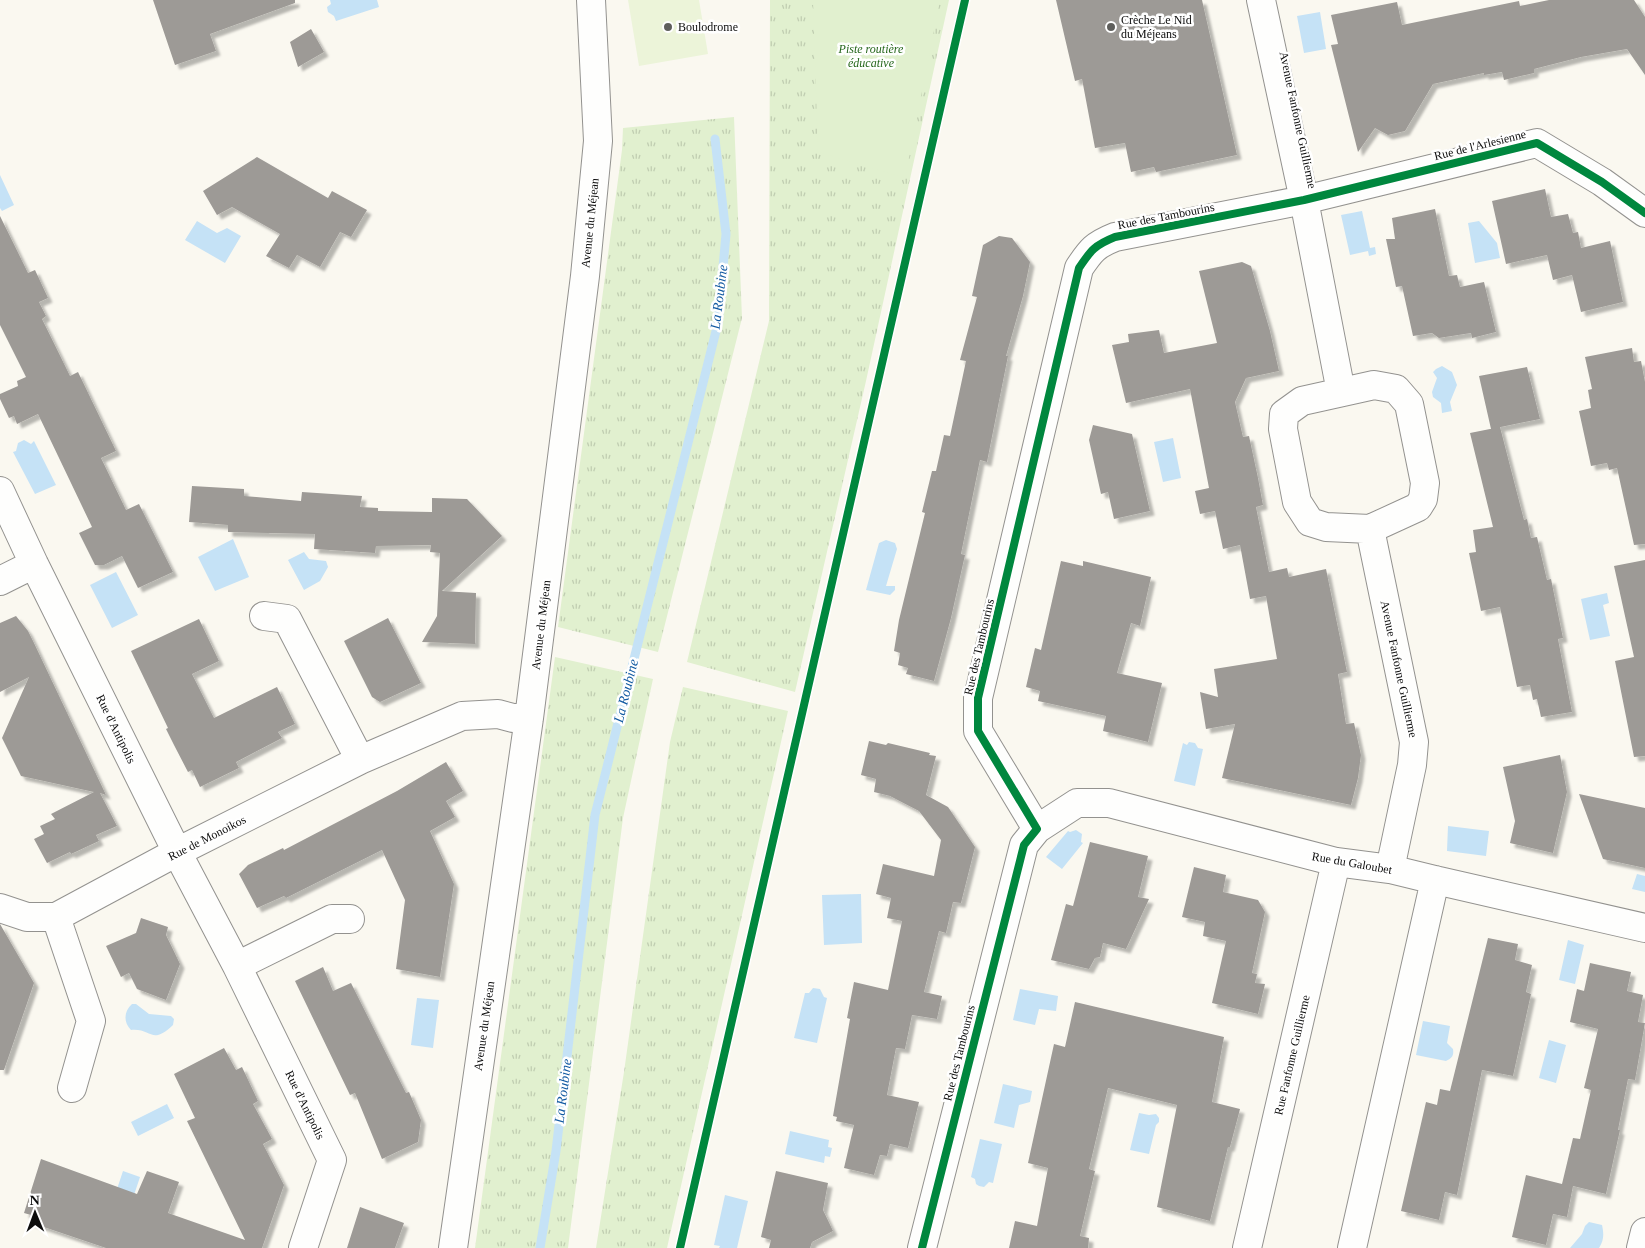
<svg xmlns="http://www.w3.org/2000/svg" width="1645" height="1248" font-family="'Times New Roman',serif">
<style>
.grass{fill:url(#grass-tufts)}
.park{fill:#e1f0cf}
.pitch{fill:#ecf4d9}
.water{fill:#c5e2f6}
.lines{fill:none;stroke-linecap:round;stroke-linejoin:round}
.stream{stroke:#c5e2f6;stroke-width:9}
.building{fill:#9d9a96;filter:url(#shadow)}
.minor-casing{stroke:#93928f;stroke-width:30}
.minor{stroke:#fefefd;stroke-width:28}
.cycleway-casing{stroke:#fff;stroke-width:11}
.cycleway{stroke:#00873e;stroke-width:8}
.poi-dot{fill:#5f5f5c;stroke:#fff;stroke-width:2}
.labels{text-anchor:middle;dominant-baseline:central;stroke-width:5;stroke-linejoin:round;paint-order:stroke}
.poi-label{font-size:12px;fill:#0c0c0c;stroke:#fff;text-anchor:start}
.park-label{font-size:12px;font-style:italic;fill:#25661b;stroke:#fff}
.street-label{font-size:12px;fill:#0c0c0c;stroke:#fff}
.water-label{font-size:14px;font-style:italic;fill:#125aa2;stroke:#fff}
</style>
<defs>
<pattern id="grass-tufts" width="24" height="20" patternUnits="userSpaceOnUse" patternTransform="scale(1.25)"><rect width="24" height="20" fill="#e1f0cf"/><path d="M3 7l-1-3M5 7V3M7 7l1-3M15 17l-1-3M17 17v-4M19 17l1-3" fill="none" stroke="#c0cdb1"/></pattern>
<filter id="shadow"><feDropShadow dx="4.5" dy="4.5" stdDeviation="1" flood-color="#0004"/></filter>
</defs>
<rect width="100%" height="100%" fill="#faf8f0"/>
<path class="grass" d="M770,0H949L866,381L795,692L687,662L769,321Z
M734,117L742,318L658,652L558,627L622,150L623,128Z
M555,657L653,679L623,818L568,1248H475Z
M683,687L788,711L667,1248H596L624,1072L670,742Z"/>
<path class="park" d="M813,0H940L905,178L818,152Z"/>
<path class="pitch" d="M628,0H699L708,54L639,66Z"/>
<path class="water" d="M330,0H377L379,7L336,21L334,16L328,12L327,7L331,4Z
M1320,12L1326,49L1304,53L1297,16Z
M0,175L14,205L2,211L0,208Z
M1362,211L1370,248L1375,247L1376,254L1369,256L1368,251L1350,255L1341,215Z
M197,221L217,233L227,228L241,236L225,263L185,240Z
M1479,221L1497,243L1500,258L1475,263L1468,223Z
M1442,366L1452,372L1457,385L1450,402L1452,411L1442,413L1441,403L1433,397L1432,392L1437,378L1433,372L1436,369Z
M1173,438L1181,478L1163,482L1154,442Z
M24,440L31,444L34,441L56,485L35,494L13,452L16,451L18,443Z
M233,539L249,577L215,591L198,557Z
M886,540L895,543L897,549L886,586H895V590L890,595L866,590L879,543Z
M304,552L309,559L326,561L328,567L320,581L304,590L288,560Z
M116,572L138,615L112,628L90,585Z
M1607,593L1609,603L1603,605L1610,636L1590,640L1581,599Z
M1189,742L1195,743L1198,748L1203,749L1195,786L1174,781L1183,743L1187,745Z
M1448,826L1489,831L1486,856L1447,851Z
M1076,830L1082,834L1081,842L1083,843L1062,869L1046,857L1068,831L1070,832Z
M1637,874L1645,876V892L1632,889Z
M861,894L862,943L824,945L822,895Z
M1568,940L1584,945L1575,984L1559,980Z
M813,988L820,989L824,997L827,998L817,1043L794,1038L805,993H809Z
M1020,989L1058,996L1056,1011L1039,1009L1035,1025L1013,1020Z
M417,998L439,1000L433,1048L411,1045Z
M132,1004H136L149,1014L171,1016L174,1019L173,1025C151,1046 152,1028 131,1030C123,1022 124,1011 132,1004Z
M1423,1021L1450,1026L1447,1043L1453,1049C1454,1056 1452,1058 1446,1061L1416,1055Z
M1549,1040L1566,1045L1556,1083L1539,1078Z
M1003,1084L1032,1091L1030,1102L1019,1105L1014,1128L994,1123Z
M167,1104L174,1118L138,1136L131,1122Z
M1139,1113L1149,1115L1156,1114L1159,1118V1122L1156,1125L1149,1154L1130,1150Z
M790,1131L829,1140L828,1147L832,1148L830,1157L825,1156L824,1163L785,1154Z
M980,1139L1002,1144L993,1183L989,1182L984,1187L979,1186L976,1184L975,1179L971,1177Z
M123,1171L140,1177L129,1210L112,1204Z
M725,1195L748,1201L737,1248H719L720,1246L714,1245Z
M1589,1222L1602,1225C1604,1234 1604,1240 1599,1248H1570L1582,1234L1585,1226Z"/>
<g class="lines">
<path class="stream" d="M540,1248L556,1151L595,815L718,323L726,234L715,139"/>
</g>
<path class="building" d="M153,0H295V3L210,34L216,51L175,65Z
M1056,0H1202L1237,155L1156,172L1154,167L1131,172L1125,143L1095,148L1082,79L1075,81Z
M1549,0H1634L1645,17V75L1627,49L1581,57L1534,69V73L1504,80L1502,72L1484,75V73L1433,84L1405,131L1388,135L1375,128L1358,152L1331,45L1338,44L1331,15L1397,2L1402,25L1519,1L1520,6Z
M311,29L324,52L298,67L290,42Z
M257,157L328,198L332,191L367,210L351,237L340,232L320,267L297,255L289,268L266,256L280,234L232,207L217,215L203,191Z
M1545,189L1551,217L1568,214L1573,233L1578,232L1581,248L1610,241L1623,302L1581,312L1572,275L1553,280L1547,255L1506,264L1492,201Z
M1435,209L1449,276L1457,275L1460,287L1484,282L1496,332L1472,338L1471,333L1439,338L1432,333L1413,336L1402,286L1396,287L1386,239H1395L1392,218Z
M0,216L28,273L35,270L48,298L39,302L46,316L42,319L70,376L78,372L116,451L101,458L126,510L139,504L173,572L138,588L122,556L104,565H95L79,533L92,527L38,414L17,424L14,416L9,418L0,399V394L18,386L17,381L26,377L0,325Z
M999,236L1012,238L1030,262L1023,296L1006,356H1008L987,462L980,460L961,554L965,555L951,618L934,681L906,674L908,668L898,665L900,653L894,651L899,620L925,513L922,512L932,471H936L944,435L950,436L966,361L960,360L977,297L972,296L983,245Z
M1242,262L1251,266L1270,331L1279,371L1246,378L1235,402L1243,437L1249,436L1258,478L1263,505L1256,507L1269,572L1287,568L1289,577L1326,569L1347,672L1338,674L1346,724L1354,723L1361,755L1358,778L1351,805L1222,778L1235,724L1206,729L1200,692L1218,697L1214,669L1277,659L1266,596L1250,599L1240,545L1223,549L1215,511L1200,514L1195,491L1209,488L1190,389L1126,403L1112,345L1129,342L1128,334L1159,330L1164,353L1217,343L1199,271Z
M1632,348L1634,362L1641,361L1645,382V544L1634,545L1617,468L1609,470L1607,463L1591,466L1579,411L1591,408L1588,390L1592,389L1585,357Z
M1527,367L1540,419L1491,429L1479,376Z
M1093,425L1132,434L1150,511L1114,519L1108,492L1101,494L1089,440Z
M1500,427L1524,520L1527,519L1531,538L1537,537L1547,580L1551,579L1563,638L1558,639L1572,712L1541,717L1537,699L1533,700L1530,685L1517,687L1500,607L1481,611L1469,553L1476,552L1473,530L1493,527L1470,433Z
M192,486L244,489V496L301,501L302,492L362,496L360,507L378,508V511L432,512V498L467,499L502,536L442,591L476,593L475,644L422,642L437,616L440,553L430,552L431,545L376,546L375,553L314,549L315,534L228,532V525L189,522Z
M1645,560V756L1634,757L1615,661L1634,657L1614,566Z
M1061,561L1083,566V561L1151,577L1140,626L1131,623L1117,673L1162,683L1148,742L1103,731L1106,716L1038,701L1040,691L1026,687L1035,648L1041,650Z
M16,616L28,631L33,641L106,795L100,793L117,826L96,835L99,841L71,854L70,852L47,863L34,839L44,834L40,826L55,819L51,814L94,792L21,776L2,738L29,677L0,692V623Z
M388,618L421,683L380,702L372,697L344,641Z
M199,619L219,661L192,674L214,718L277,687L295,724L278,732L282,738L236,762L239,768L200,787L192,770L188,772L174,745L166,729L168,728L131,651Z
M869,741L886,745L888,743L930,753L929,755L936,756L926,795L948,807L975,847L961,903L953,902L946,933L939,931L924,992L942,996L937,1019L912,1015L905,1049L896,1048L887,1095L919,1102L908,1148L890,1144L887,1156L880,1155L874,1175L844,1168L854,1125L836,1121L837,1117L833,1116L850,1019L847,1018L854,982L888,990L902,921L887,918L891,898L876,894L883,864L934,876L941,840L919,811L890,796L874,792L876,779L861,775Z
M1560,755L1567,792L1553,853L1510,843L1515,821L1503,767Z
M446,762L463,791L446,801L455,817L430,831L454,884L440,977L396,969L405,900L382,850L286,898L284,896L257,908L239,874L248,865L283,848L284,850L397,791Z
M1579,794L1645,808V868L1603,859Z
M1090,842L1148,856L1138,897L1149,899L1126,949L1103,943L1100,957L1095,958L1089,969L1051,960L1066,904L1073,906Z
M1194,867L1226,875L1223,892L1258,900L1265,912L1252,973L1257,974L1255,983L1265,984L1258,1014L1212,1003L1226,941L1203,936L1205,922L1182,917Z
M141,918L168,927L166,935L180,964L166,1000L137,989L129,973L121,977L106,946L136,933Z
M0,924L34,983L4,1070H0Z
M1488,938L1518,944L1515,960L1532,965L1526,992L1531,994L1513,1076L1482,1070L1457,1195L1445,1192L1439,1220L1401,1211L1426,1102L1437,1105L1440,1089L1450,1091Z
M1590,963L1631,972L1627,991L1643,995L1638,1022L1645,1023L1635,1080L1628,1079L1618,1130H1620L1606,1194L1573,1186L1567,1217L1553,1214L1546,1245L1512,1237L1526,1175L1562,1184L1573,1138L1580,1139L1591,1090L1584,1088L1598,1029L1570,1022L1577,989L1584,991Z
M323,967L333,991L351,983L406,1093L409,1092L421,1120L418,1142L382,1159L355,1093L350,1095L295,981Z
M1075,1002L1224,1037L1212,1102L1240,1109L1230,1147H1228L1210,1221L1157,1207L1177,1105L1108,1088L1089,1169L1095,1171L1080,1236L1089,1238L1088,1248H1009L1015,1221L1037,1226L1048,1168L1028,1163L1054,1044L1065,1047Z
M224,1048L236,1070L242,1067L258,1101L253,1104L272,1139L263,1144L284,1185L262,1248H106L29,1222L31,1215L24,1213L41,1159L137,1194L147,1171L179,1182L168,1213L245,1240L187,1121L195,1118L174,1074Z
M776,1171L828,1183L823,1210L833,1231L812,1242L810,1248H769L771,1240L761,1237Z
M360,1207L404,1223L395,1248H347Z"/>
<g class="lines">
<g class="minor-casing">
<path id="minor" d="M1261,0L1304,200L1341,392
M1374,385L1396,389L1409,404L1425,483L1423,499L1418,507L1370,529L1326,527L1310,522L1297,502L1283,429L1284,414L1302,401Z
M0,491L34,564L177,852L237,966L332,1160L303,1248
M1370,529L1414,742L1412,765L1390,869
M0,581L34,564
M264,616L287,619L360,760
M1037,829L1077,803H1109L1336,862L1390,869L1435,880L1645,928
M0,908L27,917H56L177,852L360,760L462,716L498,714L513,718H529
M56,917L91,1021L72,1088
M237,966L332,919H350
M453,1248L529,718L585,276L598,141L591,0
M922,1248L1024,845L1037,829L978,731V698L1079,268C1091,250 1095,245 1115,237L1304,200L1537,143L1602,182L1645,213
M1247,1248L1336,862
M1352,1248L1435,880
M1641,1248L1645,1232"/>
</g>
<use href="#minor" class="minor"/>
<g class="cycleway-casing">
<path id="cycleway" d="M680,1248L965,0
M922,1248L1024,845L1037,829L978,731V698L1079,268C1091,250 1095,245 1115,237L1304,200L1537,143L1602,182L1645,213"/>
</g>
<use href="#cycleway" class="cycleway"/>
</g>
<g class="poi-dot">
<circle cx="668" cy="27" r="5"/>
<circle cx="1111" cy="27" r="5"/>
</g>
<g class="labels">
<g class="poi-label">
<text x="1121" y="20">Crèche Le Nid<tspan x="1121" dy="14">du Méjeans</tspan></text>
<text x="678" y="27">Boulodrome</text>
</g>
<g class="park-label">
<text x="871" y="49">Piste routière<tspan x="871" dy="14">éducative</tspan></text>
</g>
<g class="street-label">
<text transform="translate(1298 120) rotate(78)">Avenue Fanfonne Guillierme</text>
<text transform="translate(1480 145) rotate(-14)">Rue de l'Arlesienne</text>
<text transform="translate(1166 216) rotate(-11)">Rue des Tambourins</text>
<text transform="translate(590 223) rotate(-84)">Avenue du Méjean</text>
<text transform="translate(541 625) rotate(-83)">Avenue du Méjean</text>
<text transform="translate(979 647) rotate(-77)">Rue des Tambourins</text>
<text transform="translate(1399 669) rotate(78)">Avenue Fanfonne Guillierme</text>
<text transform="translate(116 729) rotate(64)">Rue d'Antipolis</text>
<text transform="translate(207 838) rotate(-27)">Rue de Monoikos</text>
<text transform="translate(1352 863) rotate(10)">Rue du Galoubet</text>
<text transform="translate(484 1026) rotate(-82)">Avenue du Méjean</text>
<text transform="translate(959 1053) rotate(-76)">Rue des Tambourins</text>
<text transform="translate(1292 1055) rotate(-77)">Rue Fanfonne Guillierme</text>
<text transform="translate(305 1105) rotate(64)">Rue d'Antipolis</text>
</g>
<g class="water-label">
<text transform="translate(719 297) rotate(-83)">La Roubine</text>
<text transform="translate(626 691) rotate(-76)">La Roubine</text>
<text transform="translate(563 1091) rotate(-83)">La Roubine</text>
</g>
</g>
<g transform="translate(35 1213) rotate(359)" stroke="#ffffff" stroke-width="4" paint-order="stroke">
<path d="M0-4L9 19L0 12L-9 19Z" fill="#0c0c0c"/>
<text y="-8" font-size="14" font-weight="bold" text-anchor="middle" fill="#0c0c0c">N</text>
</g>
</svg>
